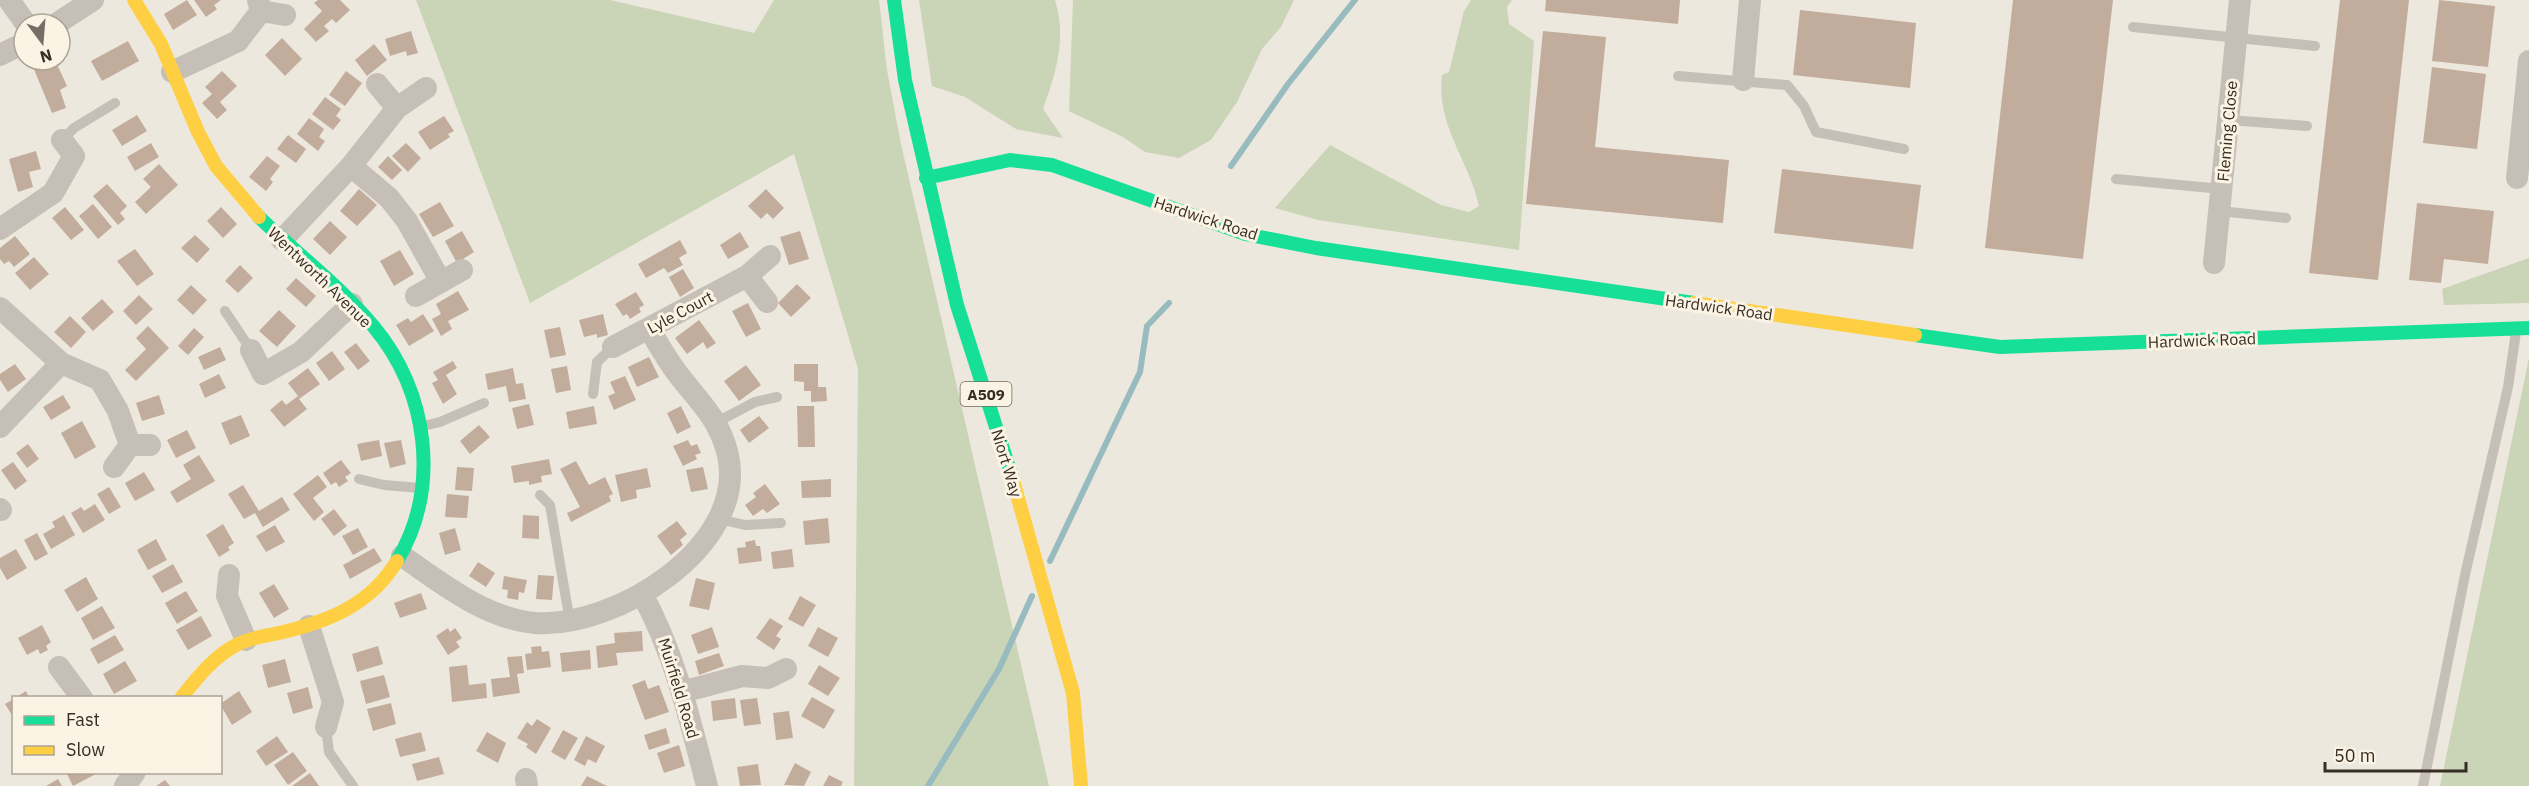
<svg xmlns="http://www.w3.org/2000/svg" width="2529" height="786" font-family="'IBM Plex Sans',sans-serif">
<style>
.green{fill:#cad4b6}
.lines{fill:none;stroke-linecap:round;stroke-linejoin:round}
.stream{stroke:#98bbc0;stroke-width:6}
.building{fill:#c2ad9d}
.lane{stroke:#c5bfb7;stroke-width:10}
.street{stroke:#c5bfb7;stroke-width:22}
.fast{stroke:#16e098;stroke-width:14}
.slow{stroke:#ffcf43;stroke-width:14}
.labels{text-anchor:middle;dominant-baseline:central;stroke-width:6;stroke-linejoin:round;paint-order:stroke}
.shield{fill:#fbf3e3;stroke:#71685e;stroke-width:1.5}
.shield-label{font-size:15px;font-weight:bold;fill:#362d25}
.street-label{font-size:16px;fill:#362d25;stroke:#fbf3e3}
</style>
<rect width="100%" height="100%" fill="#ede8dd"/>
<path class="green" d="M416,0H610L754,33L774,0H879L887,70L901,144L1049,786H854L858,369L794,154L530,303Z
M919,0H1055C1067,38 1056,73 1043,109L1063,138L1016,129L965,97L932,86Z
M1073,0H1294L1281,27L1262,49L1237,102L1211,140L1179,158L1145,152L1123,137L1069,111Z
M1471,0H1512L1507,7L1509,24L1534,41L1519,250L1318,220L1275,208L1330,145L1441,205L1469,212L1479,206C1469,160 1436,126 1442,75L1449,72L1464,11Z
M2529,258V303L2444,305L2442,289Z
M2529,358V786H2440Z"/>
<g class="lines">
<path class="stream" d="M1231,166L1288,84L1355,0
M1050,561L1140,372L1147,326L1169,303
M928,786L999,669L1032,596"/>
</g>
<path class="building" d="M187,0L197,15L173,30L164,14Z
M194,0H221L214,5L217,9L206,17Z
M318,0H340L350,10L336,23L332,19L324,26L329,31L316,42L304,29L322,11L314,3Z
M1546,0H1680L1678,24L1545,11Z
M2013,0H2113L2083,259L1985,248Z
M2340,0H2409L2378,280L2309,273Z
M2439,0L2495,6L2488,67L2432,61Z
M1800,10L1916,23L1910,88L1793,75Z
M411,31L418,53L407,56L406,51L390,56L385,39Z
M1543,31L1606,37L1595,147L1729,160L1723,223L1526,204Z
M282,38L302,59L285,76L265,55Z
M128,41L139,61L102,81L91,61Z
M374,44L387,60L367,76L355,60Z
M35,60H55L67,86L60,90L66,108L52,113L31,62Z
M2432,67L2486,74L2477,149L2423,143Z
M222,71L237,86L220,102L227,110L217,119L202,103L212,94L205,87Z
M346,71L362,83L345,106L329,95Z
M325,97L341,109L336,116L341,120L333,130L312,114Z
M137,115L147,131L122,146L112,130Z
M444,116L454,131L448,134L450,137L430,150L418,132Z
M309,118L324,129L319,137L325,141L318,151L297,134Z
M288,135L306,149L296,163L277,149Z
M151,143L159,157L135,171L127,157Z
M406,143L421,158L408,172L392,156Z
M36,151L41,169L29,172L33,187L18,192L9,159Z
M267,156L280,166L270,179L273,182L266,191L249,177Z
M388,156L402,170L392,180L378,167Z
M159,164L178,185L146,214L135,202L151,187L143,179Z
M1782,169L1921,185L1913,249L1774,233Z
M107,184L127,206L120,213L125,219L118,225L93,196Z
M359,189L377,205L357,226L340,211Z
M766,189L784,208L773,219L767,213L761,219L748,206Z
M440,202L454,226L433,237L419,214Z
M2417,203L2494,211L2488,264L2444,259L2441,283L2409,280Z
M93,204L112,227L98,239L79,216Z
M65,207L84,230L71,240L52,218Z
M221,207L237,224L223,238L207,221Z
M330,221L347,237L330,255L313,239Z
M462,231L474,252L457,263L445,241Z
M800,231L809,259L789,265L780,237Z
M740,232L749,247L728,259L720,245Z
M195,235L210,249L197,263L181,248Z
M15,236L30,254L14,267L9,261L4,264L0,259V248Z
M680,240L687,253L679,258L683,265L668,273L664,268L646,278L638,264Z
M135,249L154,274L137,286L117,261Z
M400,250L414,274L394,286L380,261Z
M34,257L49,274L30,290L15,273Z
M240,265L253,278L238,293L225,281Z
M683,269L694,288L680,297L669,277Z
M296,278L316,296L306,307L286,289Z
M797,284L811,298L791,317L778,303Z
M191,285L207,300L193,315L177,300Z
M458,291L469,310L448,321L452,329L441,336L432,319L441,314L436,304Z
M636,292L644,305L639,308L641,312L630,319L627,314L623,316L615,304Z
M139,295L153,309L136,325L123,311Z
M102,299L114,312L93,331L81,318Z
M748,303L761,329L746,337L732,311Z
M279,310L296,326L277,347L259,331Z
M423,314L434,331L409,346L396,325L408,318L411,322Z
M603,314L608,335L597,338V334L584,337L579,320Z
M70,316L86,332L71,348L54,332Z
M699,320L716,343L707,349L703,342L687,354L675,338Z
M148,326L169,348L136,381L125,370L146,349L136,338Z
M560,327L566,355L550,358L544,330Z
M194,328L204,337L188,355L178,346Z
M356,343L370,361L358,370L344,352Z
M220,347L226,360L204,370L198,357Z
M332,351L345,369L329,381L316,363Z
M649,357L659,377L637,387L628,367Z
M453,361L457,368L446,375L457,394L443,404L432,383L438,380L433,372Z
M15,364L26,379L8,392L0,380V374Z
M794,364H818V387H826L827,401L811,402V391H804V382L794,381Z
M746,365L761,385L739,401L724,381Z
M567,366L571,390L556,393L551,369Z
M308,368L320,384L299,399L307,409L284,427L270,410L282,400L286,405L298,396L288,383Z
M513,368L516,384L523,383L526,399L509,402L506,386L488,390L485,374Z
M219,374L226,388L205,398L199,384Z
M625,376L636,400L614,410L608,396L615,393L610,382Z
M63,395L71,408L51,420L43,407Z
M159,395L165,414L142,421L136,403Z
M529,404L534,425L517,429L512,408Z
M594,406L597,424L569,429L566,412Z
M681,406L691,427L677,434L667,413Z
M797,406H814L815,447H798Z
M241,415L250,436L230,445L221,423Z
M759,416L769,428L749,443L740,430Z
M82,421L96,447L75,459L61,433Z
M479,425L490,437L470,454L460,441Z
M187,430L196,448L176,458L167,440Z
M379,440L382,456L361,461L357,444Z
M401,440L406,464L390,468L384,443Z
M688,440L691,446L697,444L701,453L695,455L697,459L683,466L673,446Z
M28,444L39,459L27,468L16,453Z
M199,455L215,481L177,503L170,492L191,479L183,465Z
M549,459L552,474L541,476L542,482L529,485V481L514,483L511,466Z
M341,460L351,473L345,477L348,481L339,487L336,482L331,485L323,473Z
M576,461L589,485L605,477L613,494L609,496L611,501L571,522L567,513L580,507L560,469Z
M13,462L27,481L15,490L1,470Z
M457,467L474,468L472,491L455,490Z
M703,467L708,489L691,492L686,470Z
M647,468L651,487L636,490L637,498L621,502L615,475Z
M144,472L155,490L135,501L125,483Z
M318,475L327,487L313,498L324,512L314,521L293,494Z
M831,479V497L802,498L801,481Z
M765,484L780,504L767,513L763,509L753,516L745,505L756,497L753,493Z
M243,485L259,511L282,497L290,510L263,527L255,513L244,519L228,494Z
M109,487L121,507L109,514L97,494Z
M447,494L469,496L467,518L445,517Z
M95,504L105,520L83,533L71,513L81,507L84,511Z
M334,509L347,526L334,536L321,519Z
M64,515L75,535L51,549L43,534L55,527L52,522Z
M523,515L539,516V539L522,538Z
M828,518L830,543L805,545L803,521Z
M677,521L687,534L680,540L683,545L671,555L657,536Z
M223,524L234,543L228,547L230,550L219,557L206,535Z
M275,525L285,542L266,552L256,536Z
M358,528L368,547L353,555L342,536Z
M455,528L461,550L445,555L439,533Z
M37,533L48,554L35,561L24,540Z
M156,539L167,560L148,570L137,550Z
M755,540L756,546H760L762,561L739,564L737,548L746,547L745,542Z
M374,548L382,561L350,579L343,565Z
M16,549L27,568L7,580L0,568V558Z
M792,549L794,567L773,569L771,552Z
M478,562L495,573L486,587L469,576Z
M173,564L183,582L162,593L152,576Z
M538,575L554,576L552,600L536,599Z
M504,576L527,580L524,593L519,592L518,600L507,598L508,590L502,589Z
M86,577L98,599L77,612L64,590Z
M696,578L715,583L709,610L689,606Z
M274,584L289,609L274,618L259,593Z
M186,591L198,611L177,624L165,603Z
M421,593L427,609L400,618L394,603Z
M800,596L816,605L803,627L788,619Z
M102,606L115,628L93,640L81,618Z
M201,616L212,636L188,650L176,630Z
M770,618L783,626L776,636L781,639L774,650L756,638Z
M42,625L51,642L46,646L48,650L40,654L38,649L27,655L18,638Z
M712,627L719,647L698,654L691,635Z
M818,627L838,638L828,657L808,646Z
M448,628L450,632L455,628L462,638L456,642L460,647L448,655L436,636Z
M642,631L643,651L616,653L618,665L598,668L596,646L615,643L614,633Z
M115,635L124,650L98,664L90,649Z
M378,646L383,664L357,672L352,654Z
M541,646L542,652L549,651L551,667L527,670L525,654L532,653L531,647Z
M590,650L591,669L562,672L560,653Z
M719,653L724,666L699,675L695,661Z
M522,656L524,673L517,674L520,693L493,697L491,679L510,677L507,657Z
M285,659L291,682L268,688L262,665Z
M125,661L137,681L114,694L103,674Z
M467,665L469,685L486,683L487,698L452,702L449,667Z
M819,665L840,678L828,696L808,684Z
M384,675L390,697L366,704L360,681Z
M645,680L648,689L659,685L669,712L645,720L632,685Z
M308,687L313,708L293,714L287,693Z
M26,691L29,698H15Z
M239,691L252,712L232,725L220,704Z
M812,697L835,710L824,729L801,716Z
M735,698L737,718L713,721L711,701Z
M757,698L761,724L744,726L740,700Z
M14,699V718L5,704Z
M391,703L396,724L373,731L367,709Z
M789,711L793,738L776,740L773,713Z
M537,719L551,728L536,754L526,747L528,744L517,738L527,722L532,726Z
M666,728L670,743L649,750L644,735Z
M563,730L578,738L565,760L551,752Z
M421,732L426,751L400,757L395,739Z
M487,732L506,743L498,763L476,751Z
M277,736L288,752L266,766L256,751Z
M586,736L605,746L596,763L588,759L585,766L574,760Z
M679,745L685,766L664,773L657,753Z
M293,752L307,771L288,785L274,765Z
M439,757L444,774L417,781L412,764Z
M795,763L811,772L804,786L784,785Z
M758,764L761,785L740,786L737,767Z
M66,772H93L94,775L73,786Z
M310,773L319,786H292Z
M829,775L843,782L841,786H823Z
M587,776L607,786H581Z
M58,779L62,786H46Z
M165,780L170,786H156Z"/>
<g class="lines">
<path class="lane" d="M2133,27L2315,46
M1678,76L1787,85L1804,106L1816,132L1904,149
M2229,120L2307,126
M62,140L74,128L115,103
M2116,179L2222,189
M2220,211L2286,218
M225,311L251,350
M593,394L597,362L613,347
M717,422L755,402L777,397
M423,426L440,422L484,403
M359,479L384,485L421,488
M540,495L550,505L570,622
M719,519L745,525L781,523
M326,727L329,752L353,786
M2423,786L2465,575L2508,387L2516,332"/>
<path class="street" d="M9,0L26,24
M261,11L285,15
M56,24L93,0
M0,55L24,43
M172,72L238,41L261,11L258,0
M1743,80L1750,0
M377,84L397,108
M351,166L389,198L407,221L441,282
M2517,178L2529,61
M0,229L53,193L74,156L62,140
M282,240L351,166L397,108L426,88
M2214,263L2240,0
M747,276L767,302
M416,296L462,270
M0,308L61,363L100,380L118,411L130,445
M613,347L747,276L770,256
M251,350L263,374L301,352L352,304
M0,427L61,363
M114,467L130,445H150
M0,509L1,510
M402,556C442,583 484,618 535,623C614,629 748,547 728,455C719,418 700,403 678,374C667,360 658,344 649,328
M229,575L227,596L246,640
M642,594C675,654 690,720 707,786
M309,626L333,702L326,727
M59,667L82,698
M682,692L742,676L768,678L786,669
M526,779L527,786
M125,786L135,772"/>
<path class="fast" d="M894,0L905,80L957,305L1012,477
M926,178L1010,160L1052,165L1245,234L1316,248L1694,303
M259,217C297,254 340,286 374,327C428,392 441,487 397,561
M1915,335L2000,347L2529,328"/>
<path class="slow" d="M134,0L161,44L198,132L216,166L259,217
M1694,303L1915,335
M1012,477L1073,693L1081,786
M181,698C197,678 214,656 238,644C252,637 267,636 283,632C330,621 371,604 397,561"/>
</g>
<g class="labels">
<rect class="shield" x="960.5" y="382" width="51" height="24" rx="4.5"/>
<g class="shield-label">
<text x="986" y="394">A509</text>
</g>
<g class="street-label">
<text transform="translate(2227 131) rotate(-85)">Fleming Close</text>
<text transform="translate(1206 218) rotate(18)">Hardwick Road</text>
<text transform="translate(320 277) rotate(44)">Wentworth Avenue</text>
<text transform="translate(1719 307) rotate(8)">Hardwick Road</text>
<text transform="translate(680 312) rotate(-28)">Lyle Court</text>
<text transform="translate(2202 340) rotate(-2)">Hardwick Road</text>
<text transform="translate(1007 463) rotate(73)">Niort Way</text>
<text transform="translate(679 688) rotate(73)">Muirfield Road</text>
</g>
</g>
<rect x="12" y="696" width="210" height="78" fill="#fbf3e3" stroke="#aca497" stroke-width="1.5"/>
<rect x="24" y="716" width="30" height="9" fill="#16e098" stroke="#aca497" stroke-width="1.5"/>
<text x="66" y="726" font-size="18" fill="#362d25">Fast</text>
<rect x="24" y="746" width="30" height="9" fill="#ffcf43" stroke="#aca497" stroke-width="1.5"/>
<text x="66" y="756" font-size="18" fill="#362d25">Slow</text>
<g transform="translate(42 42) rotate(164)"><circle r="28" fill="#fbf3e3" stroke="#aca497" stroke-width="1.5"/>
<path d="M0-4.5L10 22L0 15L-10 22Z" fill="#766e65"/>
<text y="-9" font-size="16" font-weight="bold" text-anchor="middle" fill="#362d25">N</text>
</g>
<path d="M2325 762v9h141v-9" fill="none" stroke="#362d25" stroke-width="3"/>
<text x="2334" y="762" font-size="18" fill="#362d25" stroke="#fbf3e3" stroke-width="4.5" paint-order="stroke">50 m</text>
</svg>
